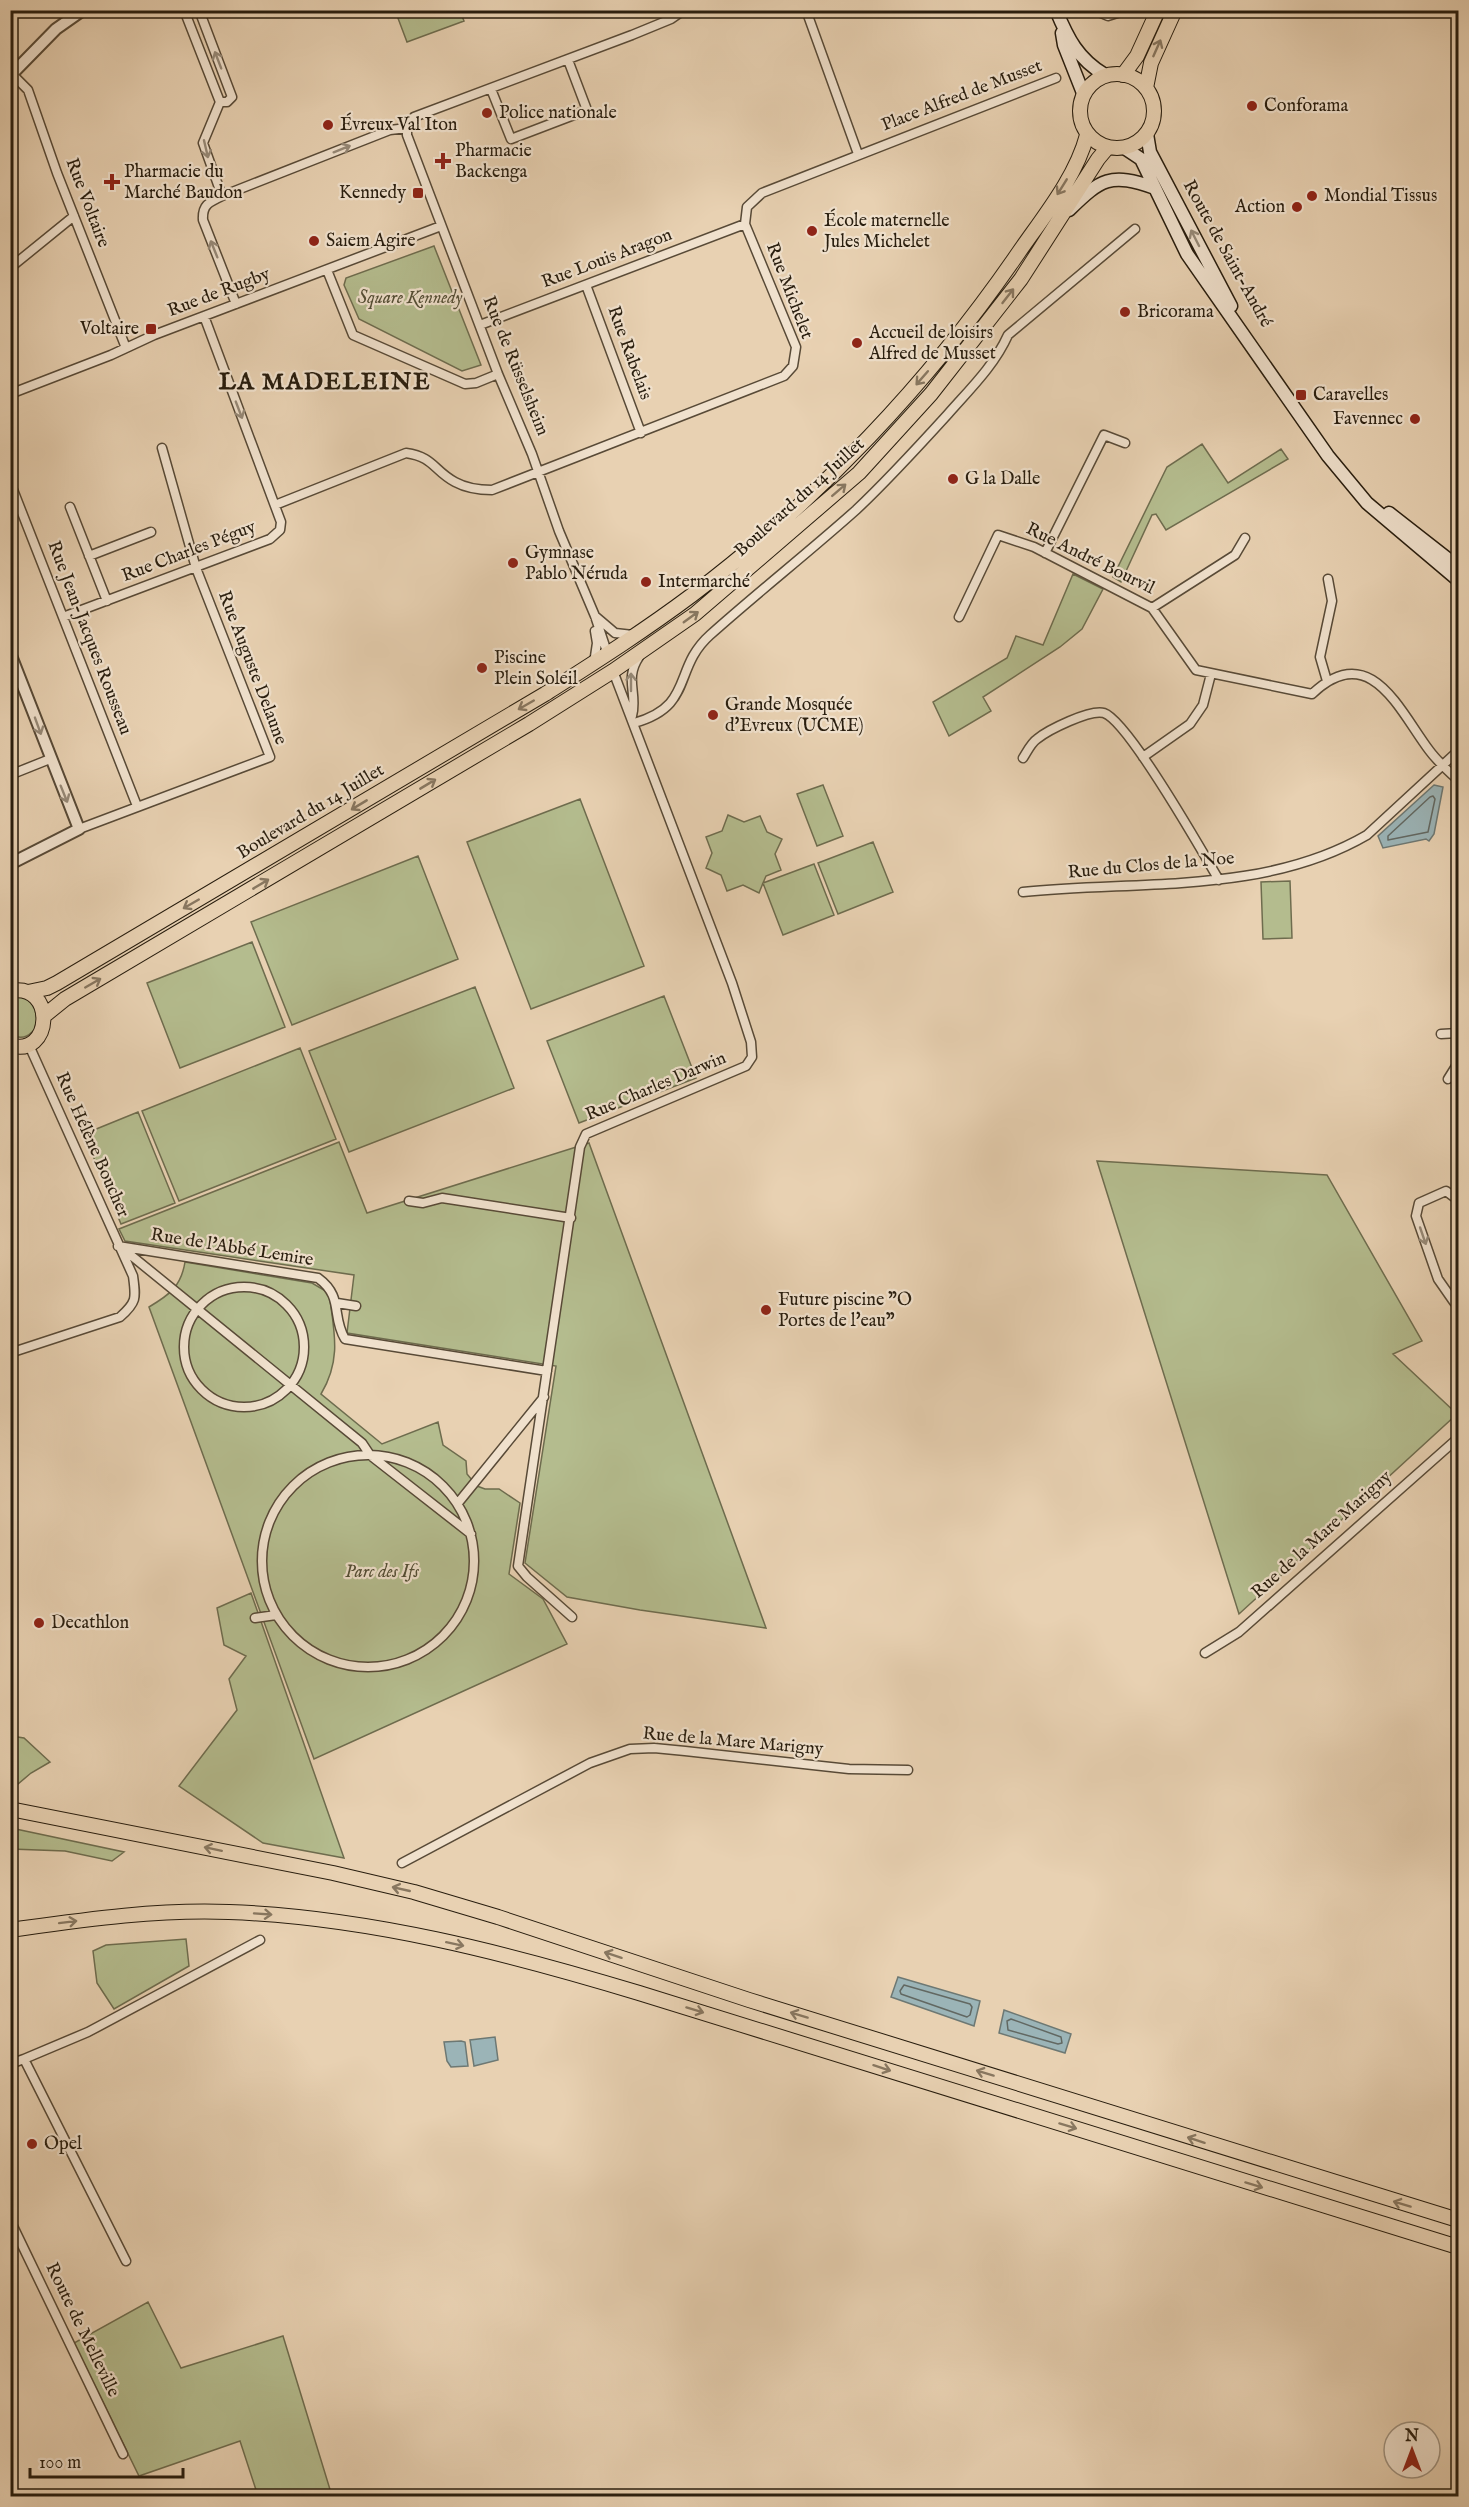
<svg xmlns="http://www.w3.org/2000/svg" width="1469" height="2507" font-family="'IM FELL English',serif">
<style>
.green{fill:#b4bc8e;stroke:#6e6c4e;stroke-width:1.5}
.water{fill:#9bb4b7;stroke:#6d7873;stroke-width:1.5}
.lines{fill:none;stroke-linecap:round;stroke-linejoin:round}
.shore{stroke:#626862;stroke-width:1.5}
.minor-casing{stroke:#584a37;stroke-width:11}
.tertiary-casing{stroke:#584a37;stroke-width:14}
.secondary-casing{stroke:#281d0e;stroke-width:15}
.primary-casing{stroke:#281d0e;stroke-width:16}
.trunk-casing{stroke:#281d0e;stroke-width:16}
.minor{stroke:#f0e1cd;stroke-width:8}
.tertiary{stroke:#f0e1cd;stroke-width:10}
.secondary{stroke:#f0e1cd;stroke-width:12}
.primary{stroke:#e8d1b2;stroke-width:14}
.trunk{stroke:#e8d1b2;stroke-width:14}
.oneway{stroke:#887760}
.oneway2{stroke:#968977}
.poi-dot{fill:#8f2418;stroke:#f0e1cd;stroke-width:2}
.labels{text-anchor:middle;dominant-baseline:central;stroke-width:4.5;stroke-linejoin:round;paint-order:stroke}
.street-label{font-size:18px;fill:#281d0e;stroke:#f0e1cd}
.poi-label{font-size:18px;fill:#281d0e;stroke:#f0e1cd;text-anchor:start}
.park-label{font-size:18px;font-style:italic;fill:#524d34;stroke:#f0e1cd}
.district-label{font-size:24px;font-weight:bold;letter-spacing:1.5px;fill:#281d0e;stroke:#f0e1cd}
</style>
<rect width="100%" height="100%" fill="#e8d1b2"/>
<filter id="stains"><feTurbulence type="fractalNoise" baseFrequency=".00333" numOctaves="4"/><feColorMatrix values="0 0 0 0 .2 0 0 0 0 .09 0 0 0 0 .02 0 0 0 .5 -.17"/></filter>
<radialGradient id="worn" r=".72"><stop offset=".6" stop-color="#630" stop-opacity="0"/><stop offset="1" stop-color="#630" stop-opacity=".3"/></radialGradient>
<path class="green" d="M403,10L460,11L464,21L407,42L396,13Z
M434,246L481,365L462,371L359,319L344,285L346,278Z
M1202,444L1228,483L1281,449L1288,459L1166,530L1156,514L1152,515L1121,582L1113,577L1167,467Z
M1073,574L1103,589L1082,629L1060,647L983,697L991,711L949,736L933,702L1007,658L1016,636L1043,645Z
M823,785L843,836L817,846L797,794Z
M580,799L644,966L531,1009L467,842Z
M728,815L744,822L760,816L767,832L782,839L775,854L781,870L766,876L763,883L814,864L834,915L783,935L763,883L759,893L743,885L727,891L721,875L706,868L712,853L706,837L722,831Z
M873,842L893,892L838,914L818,863Z
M418,856L458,959L292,1025L251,922Z
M1290,881L1292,938L1263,939L1261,882Z
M252,942L285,1027L180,1068L147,983Z
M475,987L514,1088L349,1152L309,1051Z
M19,994L34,1004L38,1025C31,1035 24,1041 11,1035L10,996Z
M664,996L696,1078L579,1123L547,1041Z
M300,1048L336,1139L179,1201L142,1111Z
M138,1112L175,1203L121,1224L84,1134Z
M339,1142L367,1213L589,1143L766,1628L640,1610L567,1597L525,1563L556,1366L347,1333L354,1275L125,1241L119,1229Z
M1097,1161L1327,1175L1422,1341L1393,1354L1457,1414L1239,1614Z
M185,1262L312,1283L329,1293C334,1331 342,1359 321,1394L382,1444L438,1422L443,1445L466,1461L467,1474L477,1486L485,1489H499L520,1503L509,1574L543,1599L567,1644L314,1759L149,1307C169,1295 181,1287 185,1262Z
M251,1593L344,1858L263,1843L179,1786L237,1710L229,1679L246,1656L224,1645L217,1608Z
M11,1736L24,1738L50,1762L31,1773L11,1790Z
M11,1828L124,1852L112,1861L65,1851L11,1849Z
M186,1939L189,1966L114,2009L97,1983L93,1951L106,1945Z
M148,2302L181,2368L283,2336L332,2496H258L240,2441L139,2476L74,2343Z"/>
<path class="water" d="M1434,785L1443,787L1434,834L1429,841L1426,839L1383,848L1378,836Z
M898,1977L980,2001L974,2026L891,1997Z
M1004,2010L1071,2034L1065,2053L999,2033Z
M495,2037L498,2060L474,2066L470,2040Z
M461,2041L465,2042L468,2066L451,2067L447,2061L444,2042Z"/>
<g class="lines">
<path class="shore" d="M1430,797L1433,796L1435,799L1428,832L1388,840V836Z
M904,1985L970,2004L972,2007L970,2015L967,2017L901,1994L900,1991Z
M1011,2019L1061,2037L1062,2043L1058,2044L1008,2030L1007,2021Z"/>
<g class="minor-casing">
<path id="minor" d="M184,10L220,102
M199,10L232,97L227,102H220
M806,10L858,154
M1094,10L1108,16L1127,10
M12,74L28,90L57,173L126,348
M491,89L511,139L587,110L568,60
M220,102L203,143L222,196
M407,128V135L498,374L532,454L559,531L595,616L608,655
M407,128L414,117L632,35L671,19L684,10
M10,268L74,216
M327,270L353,335L465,384L476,383L498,374
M586,285L641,433
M236,304L203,220C202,205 209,202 222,196L390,130L407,128
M480,325L745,224
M10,394L111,355L154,335L441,226
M10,482L137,806
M275,505L406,453C434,457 433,470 455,482C466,488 480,490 492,490L784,376L793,366L796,347L745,224L747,207L762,193L1056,78
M70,507L107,601
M1045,553L1104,435L1125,443
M89,556L151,532
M1152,608L1235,555L1245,538
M595,616L615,633L633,635
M63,617L270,539L280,530L281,522L204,316
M959,617L998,535L1034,547L1152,608L1196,670L1312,694C1370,639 1399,710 1429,750C1437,761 1448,771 1458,780
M594,663L597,643L595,631
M1327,681L1320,657L1332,601L1328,579
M632,716C638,694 624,679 639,657
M634,723C695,706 672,669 710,635C758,592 808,553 856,510C888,480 918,447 948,414C970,389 994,366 1008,335L1135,229
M1143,757L1190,724L1203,705L1211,674
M1023,758C1027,752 1031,743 1037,739C1048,730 1090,709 1104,713C1128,721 1202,851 1219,880
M10,775L50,759
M79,829L270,757L196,568L162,448
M1023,892C1137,880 1264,895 1367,835L1458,751
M1441,1034L1458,1033
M1448,1079L1458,1063
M1458,1200L1446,1191L1419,1203L1416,1216L1438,1279L1454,1302L1458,1303
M409,1201L423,1203L442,1198L571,1218
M118,1246L318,1278C344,1297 331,1316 345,1339L547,1371
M122,1248L362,1443L370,1455L471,1534
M184 1347a60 60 0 1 1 120 0a60 60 0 1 1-120 0Z
M337,1303L356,1306
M10,1353L120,1317C137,1302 136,1298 133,1276L28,1043
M262 1561a106 106 0 1 1 212 0a106 106 0 1 1-212 0Z
M458,1503L544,1397
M572,1617L527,1577L518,1566L580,1147L586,1134L746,1066L752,1057L751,1042L732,983L613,671
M255,1618L276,1615
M1205,1653L1239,1632L1458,1438
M402,1863L590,1763L630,1749L654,1748L685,1751L849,1769L908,1770
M24,2059L88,2032L260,1940
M10,2064L24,2059L126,2261
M10,2220L123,2454"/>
</g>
<g class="tertiary-casing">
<path id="tertiary" d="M10,76L56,29L83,10
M10,653L79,829L10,864"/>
</g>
<g class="secondary-casing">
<path id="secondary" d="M1056,10C1068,39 1078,59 1105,75
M1062,33L1064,45L1083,93
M1147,134L1150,152L1231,306
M1126,149L1141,159L1187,254L1328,456L1367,503L1458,580
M1069,210C1101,179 1110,172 1155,188
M1389,513L1458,567"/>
</g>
<g class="primary-casing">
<path id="primary" d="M1080 111a37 37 0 1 1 74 0a37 37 0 1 1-74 0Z
M1123,75L1137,56L1158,10
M1146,88L1151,63L1175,10
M10,991C57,982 52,1059 10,1045
M28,992L47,988L57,983L545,694C595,662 644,631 692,595C818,500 930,382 1019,252C1044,216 1076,177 1087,135
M44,1016L65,999L529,724L613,671L695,614L859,473L931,394L1021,279L1098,159L1108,147"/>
</g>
<g class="trunk-casing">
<path id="trunk" d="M10,1809L333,1873L414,1892L498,1917L749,2000L1458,2220
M10,1930C82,1920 156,1909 229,1912C368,1917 507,1953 639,1993L1458,2247"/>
</g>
<use href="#minor" class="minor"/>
<use href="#tertiary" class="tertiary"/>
<use href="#secondary" class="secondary"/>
<use href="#primary" class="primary"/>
<use href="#trunk" class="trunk"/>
</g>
<defs><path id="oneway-shaft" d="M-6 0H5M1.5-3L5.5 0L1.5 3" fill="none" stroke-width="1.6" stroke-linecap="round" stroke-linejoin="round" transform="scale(1.5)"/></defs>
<g class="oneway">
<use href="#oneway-shaft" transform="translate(1157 48) rotate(-66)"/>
<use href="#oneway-shaft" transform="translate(1062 187) rotate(122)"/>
<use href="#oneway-shaft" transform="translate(1008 296) rotate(-52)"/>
<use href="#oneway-shaft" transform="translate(922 378) rotate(131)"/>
<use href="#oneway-shaft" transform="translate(839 490) rotate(-41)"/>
<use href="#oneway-shaft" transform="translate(691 617) rotate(-36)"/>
<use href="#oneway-shaft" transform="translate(526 705) rotate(150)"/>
<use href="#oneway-shaft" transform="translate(428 784) rotate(-31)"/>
<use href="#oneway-shaft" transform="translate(359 805) rotate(149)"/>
<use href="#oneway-shaft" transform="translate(261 884) rotate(-31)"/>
<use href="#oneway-shaft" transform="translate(191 904) rotate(150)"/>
<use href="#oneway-shaft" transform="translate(93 983) rotate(-30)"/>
<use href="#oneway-shaft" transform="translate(213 1849) rotate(-168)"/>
<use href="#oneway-shaft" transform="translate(401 1889) rotate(-167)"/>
<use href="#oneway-shaft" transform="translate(263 1914) rotate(4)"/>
<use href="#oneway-shaft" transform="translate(68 1922) rotate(-7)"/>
<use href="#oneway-shaft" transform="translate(455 1944) rotate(12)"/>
<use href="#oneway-shaft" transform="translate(613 1955) rotate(-162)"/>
<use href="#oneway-shaft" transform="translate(695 2010) rotate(17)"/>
<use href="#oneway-shaft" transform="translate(799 2015) rotate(-163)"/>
<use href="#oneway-shaft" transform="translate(882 2068) rotate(18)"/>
<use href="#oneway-shaft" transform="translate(985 2073) rotate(-163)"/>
<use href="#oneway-shaft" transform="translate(1068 2126) rotate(17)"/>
<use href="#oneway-shaft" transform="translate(1196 2140) rotate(-162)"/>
<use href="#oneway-shaft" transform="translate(1254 2185) rotate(17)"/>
<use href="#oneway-shaft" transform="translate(1402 2204) rotate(-163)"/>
</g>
<g class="oneway2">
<use href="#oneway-shaft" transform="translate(218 60) rotate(-111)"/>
<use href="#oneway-shaft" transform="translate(206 149) rotate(77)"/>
<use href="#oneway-shaft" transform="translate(342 149) rotate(-22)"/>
<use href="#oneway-shaft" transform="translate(1195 238) rotate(-117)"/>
<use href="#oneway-shaft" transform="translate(214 249) rotate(-112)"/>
<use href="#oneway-shaft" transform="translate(239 410) rotate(69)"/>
<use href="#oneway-shaft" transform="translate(631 682) rotate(-90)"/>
<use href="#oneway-shaft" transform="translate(38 726) rotate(70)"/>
<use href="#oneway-shaft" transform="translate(64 794) rotate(68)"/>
<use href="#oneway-shaft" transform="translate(1423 1236) rotate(71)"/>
</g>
<g class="poi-dot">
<circle cx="1252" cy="106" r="6"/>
<circle cx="487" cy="113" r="6"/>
<circle cx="328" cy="125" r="6"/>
<path d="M440 152h6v6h6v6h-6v6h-6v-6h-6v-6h6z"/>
<path d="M109 173h6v6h6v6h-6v6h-6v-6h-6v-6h6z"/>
<rect x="412" y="187" width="12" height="12" rx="3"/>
<circle cx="1312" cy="196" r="6"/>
<circle cx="1297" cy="207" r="6"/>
<circle cx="812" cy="231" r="6"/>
<circle cx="314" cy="241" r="6"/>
<circle cx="1125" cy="312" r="6"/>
<rect x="145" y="323" width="12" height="12" rx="3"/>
<circle cx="857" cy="343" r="6"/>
<rect x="1295" y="389" width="12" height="12" rx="3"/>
<circle cx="1415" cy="419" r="6"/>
<circle cx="953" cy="479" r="6"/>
<circle cx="513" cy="563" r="6"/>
<circle cx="646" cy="582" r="6"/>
<circle cx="482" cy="668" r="6"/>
<circle cx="713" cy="715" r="6"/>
<circle cx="766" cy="1310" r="6"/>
<circle cx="39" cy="1623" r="6"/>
<circle cx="32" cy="2144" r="6"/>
</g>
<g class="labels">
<g class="street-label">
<text transform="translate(962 96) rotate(-21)">Place Alfred de Musset</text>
<text transform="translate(87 203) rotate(69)">Rue Voltaire</text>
<text transform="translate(1227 254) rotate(61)">Route de Saint-André</text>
<text transform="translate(607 259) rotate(-21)">Rue Louis Aragon</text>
<text transform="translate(789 291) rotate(69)">Rue Michelet</text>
<text transform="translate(219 293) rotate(-21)">Rue de Rugby</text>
<text transform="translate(629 353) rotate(70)">Rue Rabelais</text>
<text transform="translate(515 366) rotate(68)">Rue de Rüsselsheim</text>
<text transform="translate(800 498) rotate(-42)">Boulevard du 14 Juillet</text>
<text transform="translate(189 552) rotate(-21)">Rue Charles Péguy</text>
<text transform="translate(1090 559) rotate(26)">Rue André Bourvil</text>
<text transform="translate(89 638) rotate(69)">Rue Jean-Jacques Rousseau</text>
<text transform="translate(252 668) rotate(69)">Rue Auguste Delaune</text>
<text transform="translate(311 812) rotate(-31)">Boulevard du 14 Juillet</text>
<text transform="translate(1151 866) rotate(-5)">Rue du Clos de la Noe</text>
<text transform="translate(656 1087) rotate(-23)">Rue Charles Darwin</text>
<text transform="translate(92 1145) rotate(66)">Rue Hélène Boucher</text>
<text transform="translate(232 1248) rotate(9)">Rue de l'Abbé Lemire</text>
<text transform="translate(1322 1535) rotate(-42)">Rue de la Mare Marigny</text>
<text transform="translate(733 1742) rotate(5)">Rue de la Mare Marigny</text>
<text transform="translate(82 2330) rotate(64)">Route de Melleville</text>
</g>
<g class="poi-label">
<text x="1264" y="106">Conforama</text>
<text x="499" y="113">Police nationale</text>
<text x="340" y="125">Évreux Val Iton</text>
<text x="455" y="151">Pharmacie<tspan x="455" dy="21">Backenga</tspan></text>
<text x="124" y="172">Pharmacie du<tspan x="124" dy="21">Marché Baudon</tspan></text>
<text x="406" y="193" text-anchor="end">Kennedy</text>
<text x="1324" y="196">Mondial Tissus</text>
<text x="1285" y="207" text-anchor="end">Action</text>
<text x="824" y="221">École maternelle<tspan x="824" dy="21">Jules Michelet</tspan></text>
<text x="326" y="241">Saiem Agire</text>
<text x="1137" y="312">Bricorama</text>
<text x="139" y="329" text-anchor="end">Voltaire</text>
<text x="869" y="333">Accueil de loisirs<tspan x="869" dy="21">Alfred de Musset</tspan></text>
<text x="1313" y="395">Caravelles</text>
<text x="1403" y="419" text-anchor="end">Favennec</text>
<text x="965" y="479">G la Dalle</text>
<text x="525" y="553">Gymnase<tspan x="525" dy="21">Pablo Néruda</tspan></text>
<text x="658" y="582">Intermarché</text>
<text x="494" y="658">Piscine<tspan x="494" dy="21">Plein Soleil</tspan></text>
<text x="725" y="705">Grande Mosquée<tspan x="725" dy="21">d'Evreux (UCME)</tspan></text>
<text x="778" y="1300">Future piscine "O<tspan x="778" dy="21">Portes de l'eau"</tspan></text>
<text x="51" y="1623">Decathlon</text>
<text x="44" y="2144">Opel</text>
</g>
<g class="park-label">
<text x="410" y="298">Square Kennedy</text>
<text x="382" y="1572">Parc des Ifs</text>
</g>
<g class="district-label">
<text x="325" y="382">LA MADELEINE</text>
</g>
</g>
<rect width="1469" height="2507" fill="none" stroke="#e8d1b2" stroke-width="36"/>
<rect x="12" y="12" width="1445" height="2483" fill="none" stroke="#281d0e" stroke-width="3"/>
<rect x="18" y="18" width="1433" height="2471" fill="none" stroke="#281d0e" stroke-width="1.5"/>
<g transform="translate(1412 2450)"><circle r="28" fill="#f0e1cd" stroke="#a09381" stroke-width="1.5"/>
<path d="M0-4.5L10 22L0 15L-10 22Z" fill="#8f2418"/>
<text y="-9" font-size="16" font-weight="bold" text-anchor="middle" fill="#281d0e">N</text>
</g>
<path d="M30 2468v9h153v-9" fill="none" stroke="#281d0e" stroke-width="3"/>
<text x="39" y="2468" font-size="18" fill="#281d0e" stroke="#f0e1cd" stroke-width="4.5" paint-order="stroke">100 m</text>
<rect width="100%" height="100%" filter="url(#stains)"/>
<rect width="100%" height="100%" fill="url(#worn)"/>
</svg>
